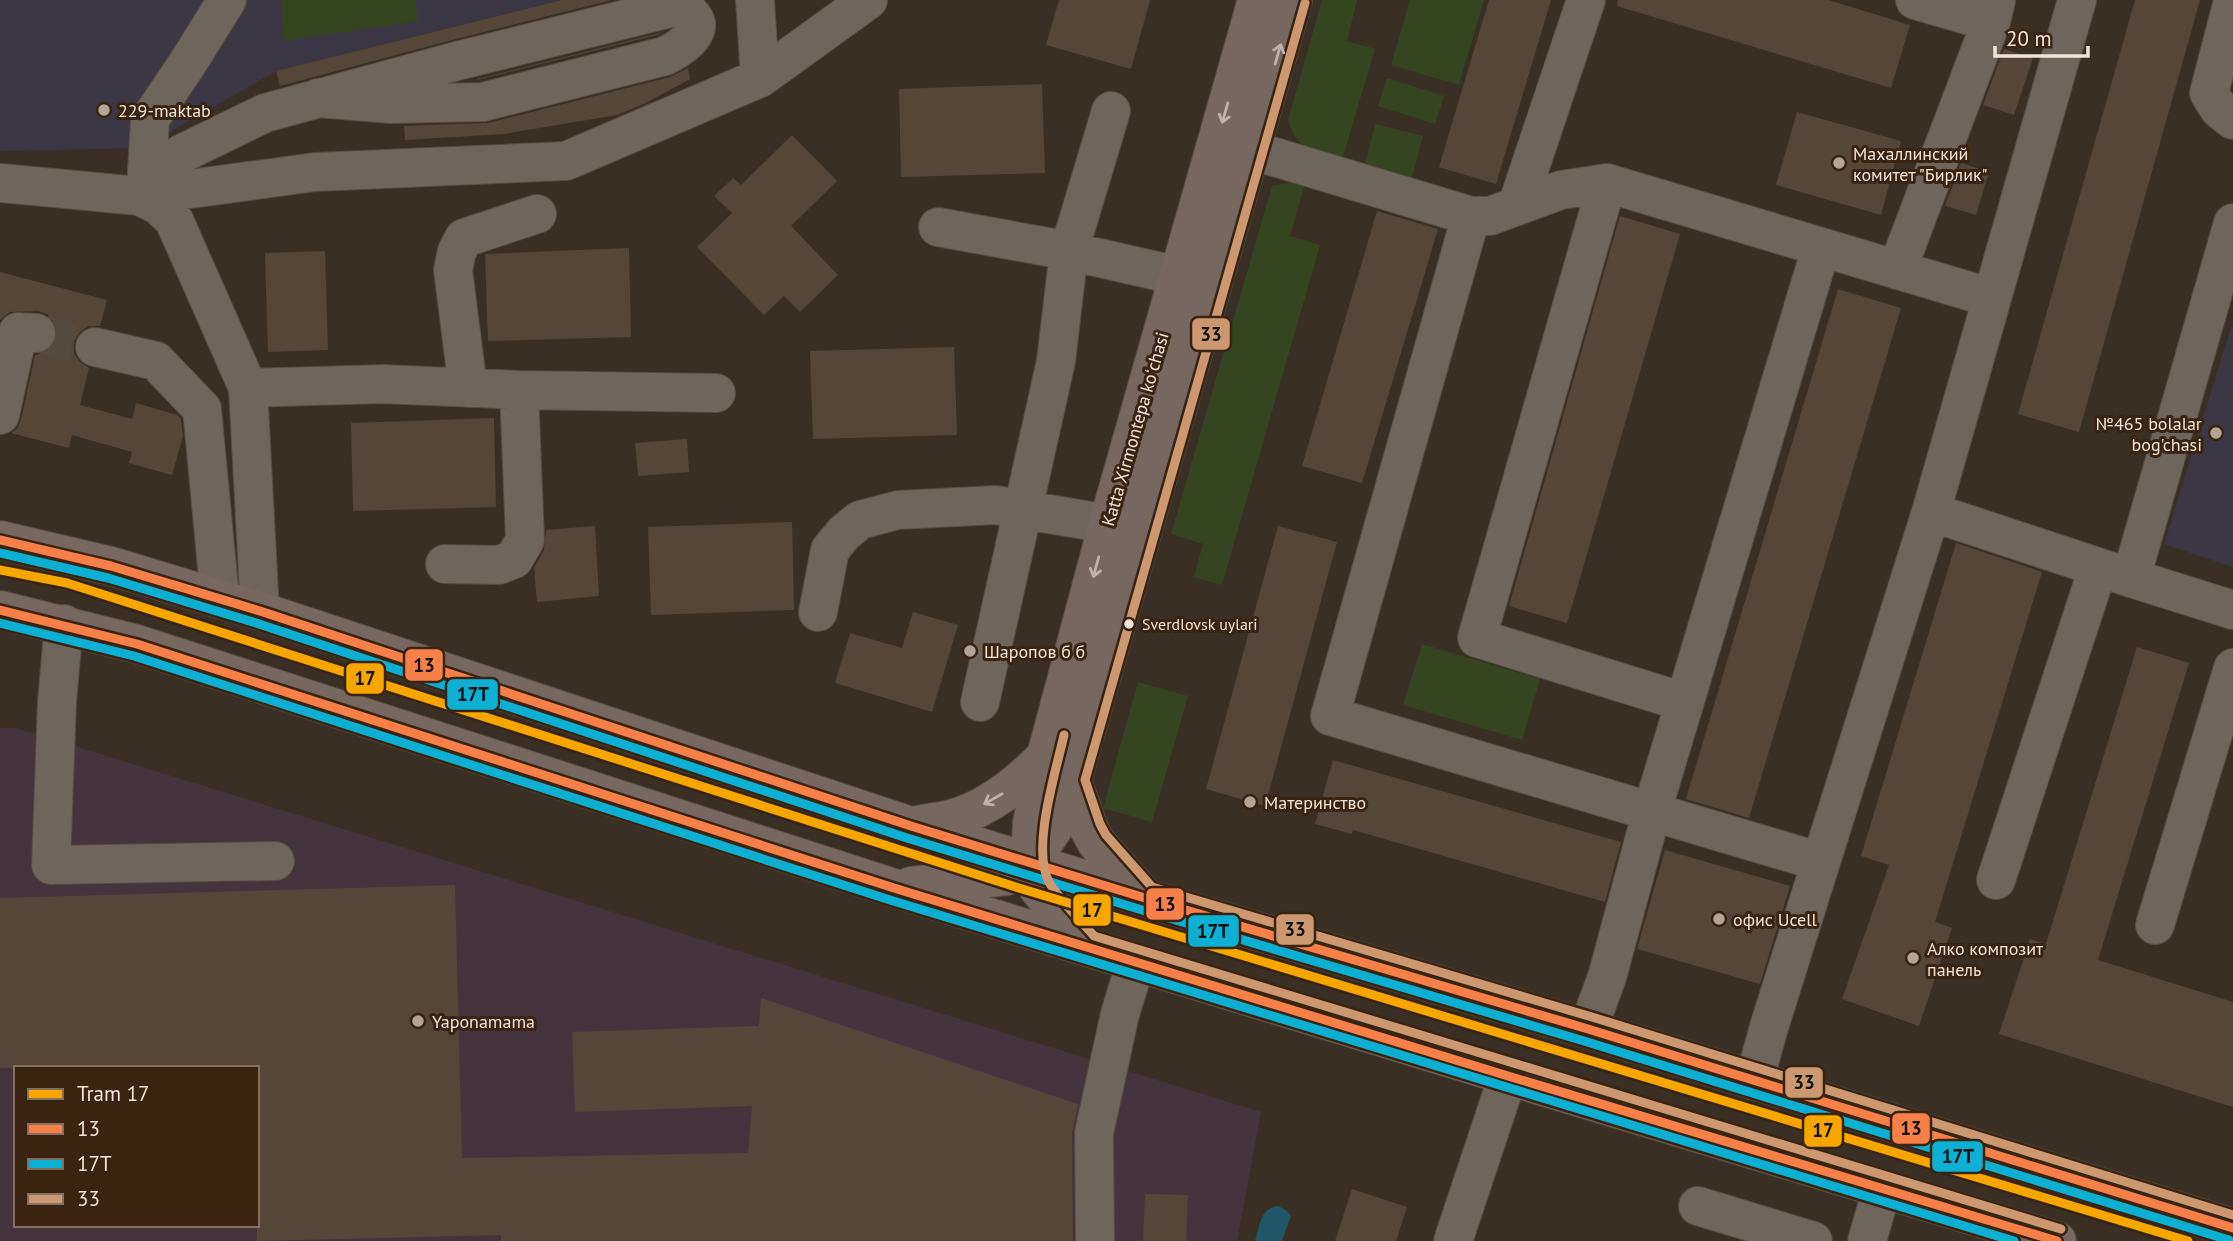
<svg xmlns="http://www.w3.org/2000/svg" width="2233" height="1241" font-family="'PT Sans',sans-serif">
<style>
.industrial{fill:#44343d;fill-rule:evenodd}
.education{fill:#3c3744}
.green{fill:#364521}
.water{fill:#215666}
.building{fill:#54473a}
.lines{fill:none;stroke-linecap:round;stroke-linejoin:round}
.minor-tunnel{stroke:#554a3f;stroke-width:38;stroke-dasharray:38 19;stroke-linecap:butt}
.minor-casing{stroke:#564c42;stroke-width:40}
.major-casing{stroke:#564c42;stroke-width:40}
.minor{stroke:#6e655d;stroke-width:38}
.major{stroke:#766760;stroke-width:38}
.bus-1-casing{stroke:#382411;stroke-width:14}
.bus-2-casing{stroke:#382411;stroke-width:14}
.bus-3-casing{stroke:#382411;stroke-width:14}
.bus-1{stroke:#f78048;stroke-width:9}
.bus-2{stroke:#0dafd3;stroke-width:9}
.bus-3{stroke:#cd976f;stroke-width:9}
.tram-1-casing{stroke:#382411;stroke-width:14}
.tram-1{stroke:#f7a600;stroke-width:9}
.oneway{stroke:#c0b2a8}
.poi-dot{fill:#b1a599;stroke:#382411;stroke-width:2.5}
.bus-dot{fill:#f1e4d8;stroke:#382411;stroke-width:2.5}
.labels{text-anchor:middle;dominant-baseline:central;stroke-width:6;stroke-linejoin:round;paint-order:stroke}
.bus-label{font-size:16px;fill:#f1e4d8;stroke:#382411;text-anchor:start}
.poi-label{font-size:18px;fill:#f1e4d8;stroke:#382411;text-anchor:start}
.street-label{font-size:18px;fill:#f1e4d8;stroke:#382411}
.line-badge{stroke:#382411;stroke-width:2.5}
.pale-badge-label{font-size:19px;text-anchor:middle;font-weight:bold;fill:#111}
</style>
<rect width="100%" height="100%" fill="#3a2f24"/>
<path class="industrial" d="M0,728H16L1261,1112L1237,1241H0ZM16,1068H257V1225H16Z"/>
<path class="education" d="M0,0H562L276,71L142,148L0,151Z
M2233,321V567L2164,544Z"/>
<path class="green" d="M282,0H415L419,21L283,41Z
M1322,0H1357L1347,41L1375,49L1342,160C1315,152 1296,150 1288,120Z
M1410,0H1484L1459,85L1391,65Z
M1387,78L1444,96L1435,124L1378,106Z
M1375,124L1423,136L1411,180L1364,168Z
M1306,180L1290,236L1320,245L1222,585L1194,577L1203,544L1171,534L1272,186Z
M1422,644L1540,679L1522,740L1403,705Z
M1138,682L1188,696L1152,822L1103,808Z"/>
<path class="water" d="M1278,1206L1286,1210L1291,1216L1282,1241H1255C1260,1226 1260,1208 1278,1206Z"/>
<path class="building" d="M562,0H612L452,40L280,86L276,71Z
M1059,0H1150L1131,69L1046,45Z
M1489,0H1551L1496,184L1439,167Z
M1618,0H1828L1910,25L1891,88L1617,6Z
M2135,0H2200L2079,432L2018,414Z
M663,32L657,35L477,80V79Z
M2004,49L2033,58L2014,115L1983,105Z
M688,68L690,79L646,103L617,115L504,134L405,140L404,126L488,123L670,77Z
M1042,84L1045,173L901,177L899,89Z
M1797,112L1901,141L1881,215L1776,185Z
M792,135L837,181L791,226L838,275L800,312L784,296L764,315L697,247L732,213L714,196L733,178L741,185Z
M1961,163L1989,172L1976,215L1945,206Z
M1377,211L1438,229L1362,483L1302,466Z
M1620,216L1680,234L1567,623L1509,606Z
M629,248L631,337L488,341L485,254Z
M325,251L328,350L268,352L265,253Z
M0,272L107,300L100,326H88L80,332L74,341V354L80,362L89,368L80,405L132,419L136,403L177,415L181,419L183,436L172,475L129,463L132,452L72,435L69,448L11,433L17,429L21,420L35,355L45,353L54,345L58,334L55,323L47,314L38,311L10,312L0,320Z
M1838,289L1901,308L1749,818L1686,799Z
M954,347L957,435L813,439L810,351Z
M494,418L496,507L353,511L351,423Z
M687,439L689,472L638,476L635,443Z
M792,522L794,610L651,615L648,527Z
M595,526L599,596L537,602L534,568L544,550L546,530Z
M1278,526L1337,542L1265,806L1206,789Z
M1956,543L2042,572L1935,922L1952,928L1919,1026L1842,999L1889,865L1861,856Z
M913,612L958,625L932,712L835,683L850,633L902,648Z
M2137,647L2189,663L2098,960L2233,1002V1107L1999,1034L2030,939L2046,944Z
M1333,760L1621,842L1605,902L1353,830L1352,834L1315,824Z
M1665,850L1790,886L1760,984L1637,949Z
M455,885L462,1158L748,1153L752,1106L575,1112L572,1032L759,1026L761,998L1078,1104L1072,1133L1073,1241H501V1235L257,1241V1068H0V898Z
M1352,1189L1407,1207L1396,1241H1335Z
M1145,1194L1188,1195L1186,1241H1143Z"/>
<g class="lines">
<path class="minor-tunnel" d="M36,333L95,347"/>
<g class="minor-casing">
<path id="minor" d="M755,0L760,78
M1915,0L1991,22
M2077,0L1931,512L2131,578L2233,223
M2233,1L2209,93L2219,109L2233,120
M318,98L391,104L483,102L665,56C689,44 714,23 678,6L457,61L265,113L181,154L139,196L315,172L566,161L760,78L868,0
M1251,150L1471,216H1490L1561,190L1607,183L1992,298
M0,183L139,196L158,205L174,220L248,388L260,611
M1607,183L1477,638L1684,702
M146,189L150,119L189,61L227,0
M1517,206L1586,0
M1471,216L1330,716L1821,862
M938,227L1069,251L1179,276
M1897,270L1991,22L1996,0
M95,347L156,361L202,409L220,599
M248,388L383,384L519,390L716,393
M468,388L453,270L457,251L464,238L537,214
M0,415L18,332L36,333
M445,564L499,565L514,559L525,540L519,390
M2131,578L2233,610
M818,612L830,550L844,533L860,520L898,510L996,505L1108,524
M64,624L57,701L51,865L275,861
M980,702L1056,361L1069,251L1111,111
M1996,880L2098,568
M2155,925L2233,668
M1588,1029L1607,977L1652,811L1821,248
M1754,1081L1769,1027L1931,512
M1698,1206L1813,1241
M1095,1241L1094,1133L1120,1014L1136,962
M1453,1241L1508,1076
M1867,1241L1882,1189"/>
</g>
<g class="major-casing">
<path id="major" d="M0,540L111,566L260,611L911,826L1145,898L1588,1029L2233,1228
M0,610L137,644L894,888L1508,1076L2057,1241
M1072,780L1089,829L1096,842L1145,898
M913,826C926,823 939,822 951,819C988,809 1020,783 1046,756
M911,886L1007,876L1030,862L1053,829L1072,780L1293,0
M1087,947L1038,888L1030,862L1032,823L1046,756L1108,524L1257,0"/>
</g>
<use href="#minor" class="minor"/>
<use href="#major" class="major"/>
<g class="bus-1-casing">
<path id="bus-1" d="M0,540L111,566L260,611L911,826L1145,898L1588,1029L2233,1228
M0,610L137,644L894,888L1508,1076L2057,1241"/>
</g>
<g class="bus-2-casing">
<path id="bus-2" d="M0,553L108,578L256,623L907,838L1142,910L1584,1041L2229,1240
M0,623L134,656L890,900L2014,1241"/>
</g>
<g class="bus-3-casing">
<path id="bus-3" d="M1305,3L1085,780L1100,824L1106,835L1152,887L1592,1017L2233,1215
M1064,735C1056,771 1031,849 1049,882C1058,898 1082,922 1094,936L2061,1229"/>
</g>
<use href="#bus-1" class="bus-1"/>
<use href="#bus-2" class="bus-2"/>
<use href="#bus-3" class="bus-3"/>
<g class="tram-1-casing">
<path id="tram-1" d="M0,570L67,583L1019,888L2188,1241"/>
</g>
<use href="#tram-1" class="tram-1"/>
</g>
<defs><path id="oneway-shaft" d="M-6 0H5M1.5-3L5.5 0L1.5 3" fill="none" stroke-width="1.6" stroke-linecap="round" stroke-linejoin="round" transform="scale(1.75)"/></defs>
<g class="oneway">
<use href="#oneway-shaft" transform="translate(1278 54) rotate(-74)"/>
<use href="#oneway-shaft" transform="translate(1225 113) rotate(106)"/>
<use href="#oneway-shaft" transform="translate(1096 567) rotate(105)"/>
<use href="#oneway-shaft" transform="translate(993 799) rotate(150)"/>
</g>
<g class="poi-dot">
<circle cx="104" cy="110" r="7"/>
<circle cx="1839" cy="163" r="7"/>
<circle cx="2216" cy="433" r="7"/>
<circle cx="970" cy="651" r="7"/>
<circle cx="1250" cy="802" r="7"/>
<circle cx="1719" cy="919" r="7"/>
<circle cx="1913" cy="958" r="7"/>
<circle cx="418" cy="1021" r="7"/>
</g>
<circle class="bus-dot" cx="1129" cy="624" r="6"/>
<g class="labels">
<g class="bus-label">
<text x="1142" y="624">Sverdlovsk uylari</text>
</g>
<g class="poi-label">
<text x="118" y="110">229-maktab</text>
<text x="1853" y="153">Махаллинский<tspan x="1853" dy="21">комитет "Бирлик"</tspan></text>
<text x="2202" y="423" text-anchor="end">№465 bolalar<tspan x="2202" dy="21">bog'chasi</tspan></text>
<text x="984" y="651">Шаропов б б</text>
<text x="1264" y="802">Материнство</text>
<text x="1733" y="919">офис Ucell</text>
<text x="1927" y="948">Алко композит<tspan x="1927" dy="21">панель</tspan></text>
<text x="432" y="1021">Yaponamama</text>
</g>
<g class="street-label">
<text transform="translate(1135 429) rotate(-74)">Katta Xirmontepa koʻchasi</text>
</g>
</g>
<g class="line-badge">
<rect x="1191" y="317" width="40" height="34" rx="7" fill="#cd976f"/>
<rect x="404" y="648" width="40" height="34" rx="7" fill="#f78048"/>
<rect x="345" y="662" width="40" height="33" rx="7" fill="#f7a600"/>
<rect x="446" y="678" width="53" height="33" rx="7" fill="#0dafd3"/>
<rect x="1145" y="887" width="40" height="34" rx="7" fill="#f78048"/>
<rect x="1072" y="893" width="40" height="34" rx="7" fill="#f7a600"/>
<rect x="1275" y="913" width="40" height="33" rx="7" fill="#cd976f"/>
<rect x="1187" y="914" width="53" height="34" rx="7" fill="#0dafd3"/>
<rect x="1784" y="1066" width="40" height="33" rx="7" fill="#cd976f"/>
<rect x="1891" y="1112" width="40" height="33" rx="7" fill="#f78048"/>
<rect x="1803" y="1114" width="40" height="34" rx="7" fill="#f7a600"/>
<rect x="1931" y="1140" width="53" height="33" rx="7" fill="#0dafd3"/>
</g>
<g class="pale-badge-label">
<text x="1211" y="341">33</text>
<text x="424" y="672">13</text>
<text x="365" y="685">17</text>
<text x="473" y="701">17T</text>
<text x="1165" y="911">13</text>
<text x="1092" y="917">17</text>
<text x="1295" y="936">33</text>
<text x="1213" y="938">17T</text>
<text x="1804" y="1089">33</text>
<text x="1911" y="1135">13</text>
<text x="1823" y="1137">17</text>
<text x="1958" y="1163">17T</text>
</g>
<rect x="14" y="1066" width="245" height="161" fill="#382411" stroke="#827161" stroke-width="2"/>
<rect x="28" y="1089" width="35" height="10" fill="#f7a600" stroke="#827161" stroke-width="2"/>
<text x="77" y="1101" font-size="21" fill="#f1e4d8">Tram 17</text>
<rect x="28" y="1124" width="35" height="10" fill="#f78048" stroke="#827161" stroke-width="2"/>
<text x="77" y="1136" font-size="21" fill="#f1e4d8">13</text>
<rect x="28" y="1159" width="35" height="10" fill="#0dafd3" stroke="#827161" stroke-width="2"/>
<text x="77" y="1171" font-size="21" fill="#f1e4d8">17T</text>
<rect x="28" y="1194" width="35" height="10" fill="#cd976f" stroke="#827161" stroke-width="2"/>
<text x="77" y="1206" font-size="21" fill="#f1e4d8">33</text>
<path d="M1995 46v10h93v-10" fill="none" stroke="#f1e4d8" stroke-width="3.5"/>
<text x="2006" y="46" font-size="21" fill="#f1e4d8" stroke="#382411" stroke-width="5" paint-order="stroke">20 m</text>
</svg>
